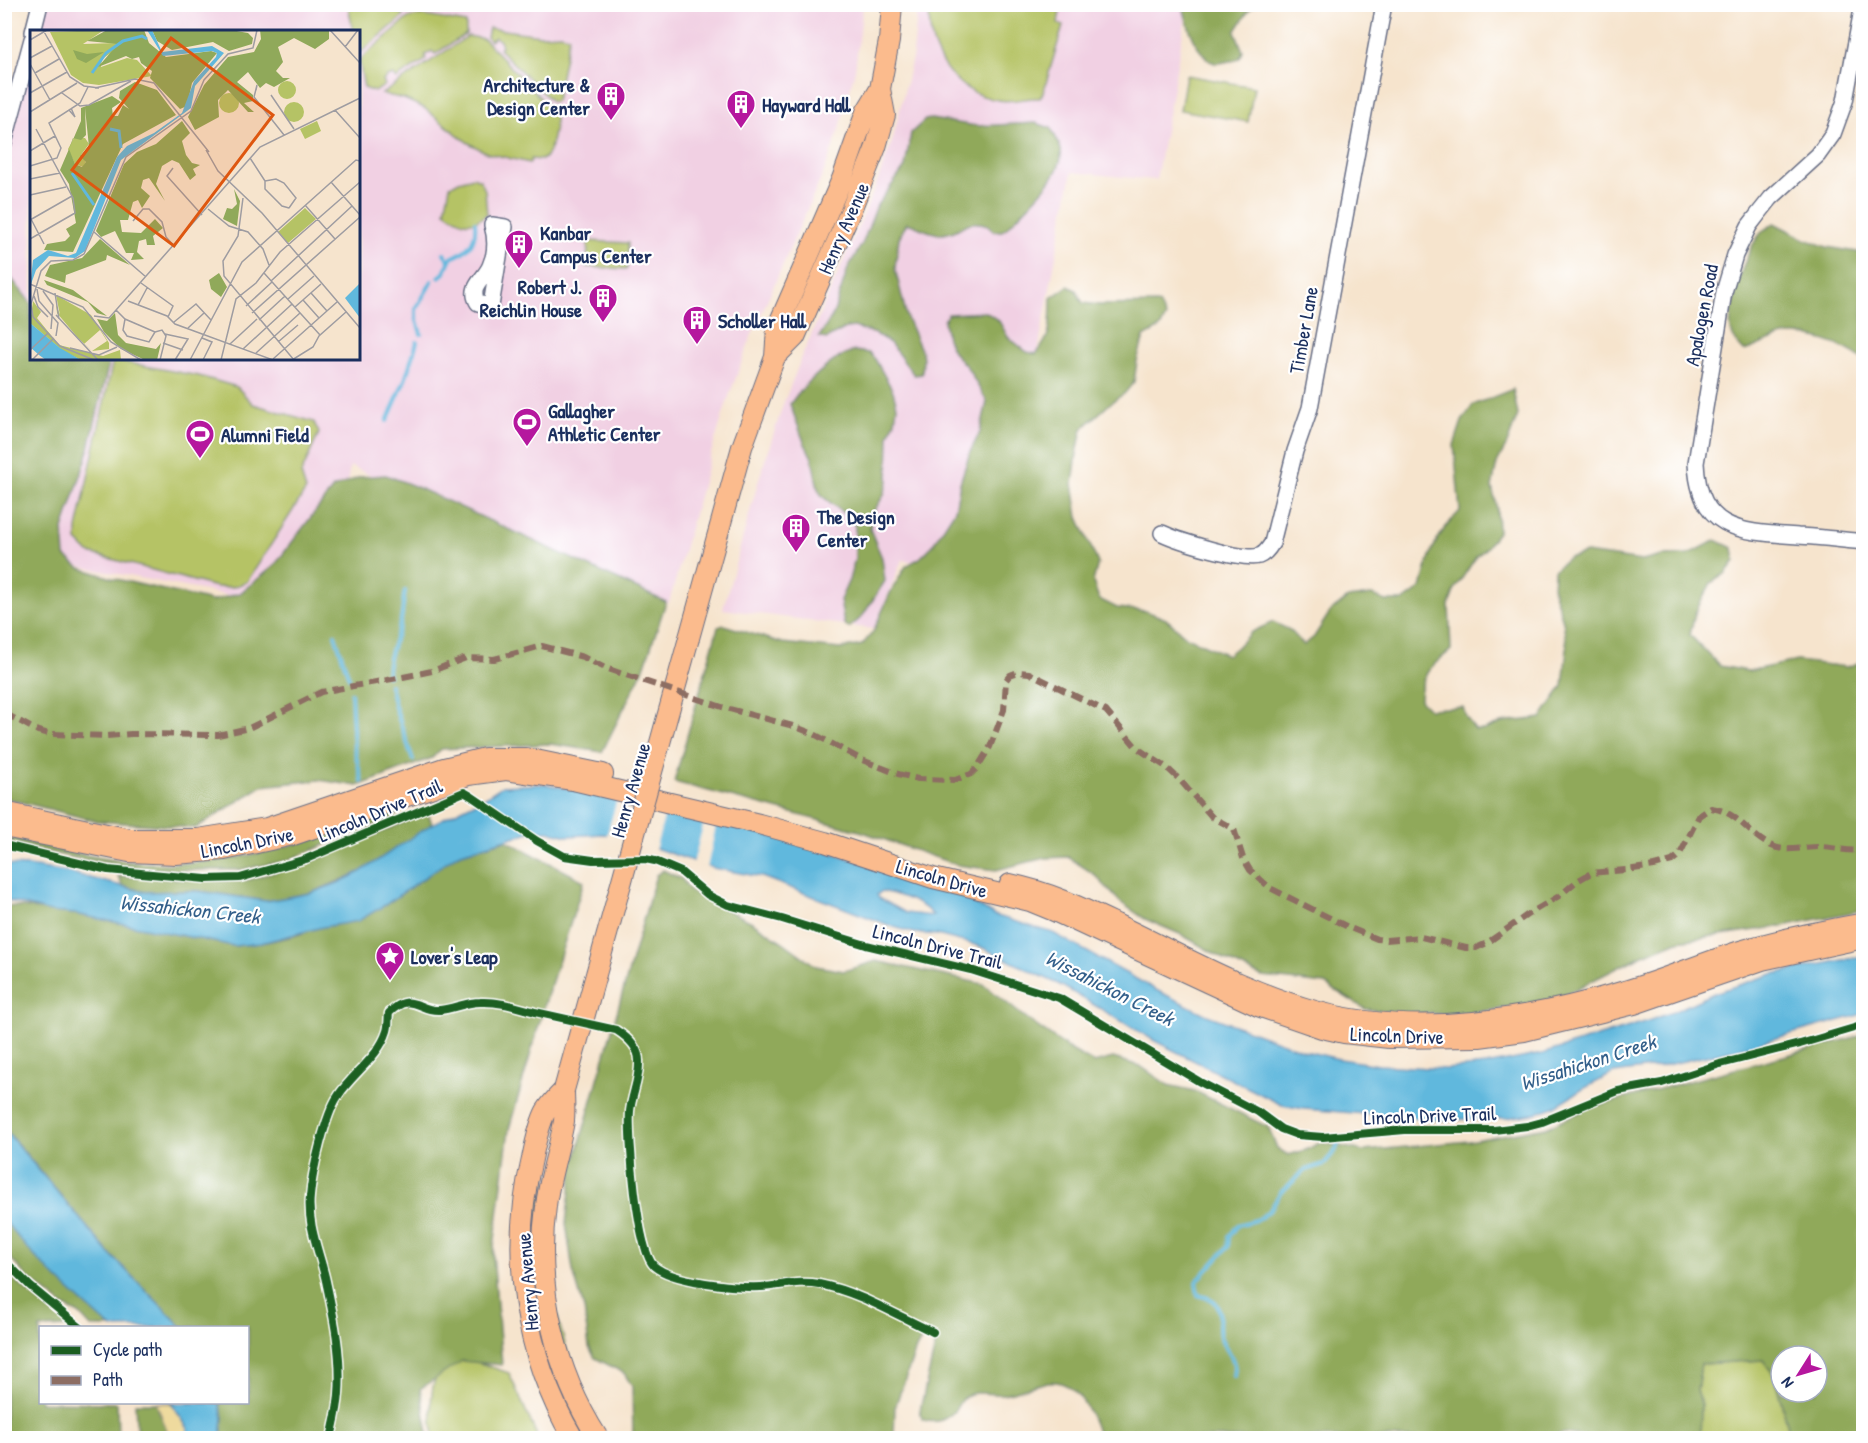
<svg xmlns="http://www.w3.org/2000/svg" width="1868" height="1443" font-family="'Patrick Hand',sans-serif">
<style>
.built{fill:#f1d0e3}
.green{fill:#b5c365;stroke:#687962;stroke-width:1.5}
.forest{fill:#90a95a;stroke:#566c5c;stroke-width:1.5;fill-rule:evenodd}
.sand{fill:#eeda9e;stroke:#84847e;stroke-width:1.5}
.water{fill:#60b8dd;stroke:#3e749e;stroke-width:1.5;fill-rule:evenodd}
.pier{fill:#f6e4cd}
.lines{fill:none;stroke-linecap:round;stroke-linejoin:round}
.stream{stroke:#60b8dd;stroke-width:4}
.minor-casing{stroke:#686e85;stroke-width:18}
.major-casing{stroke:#686e85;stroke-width:22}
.minor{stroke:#fff;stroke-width:15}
.major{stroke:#fbbb8d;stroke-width:20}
.major-bridge-casing{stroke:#686e85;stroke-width:22;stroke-linecap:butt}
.major-bridge{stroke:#fbbb8d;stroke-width:20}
.quiet{stroke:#8d6e63;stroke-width:6;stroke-dasharray:12 6;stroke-linecap:butt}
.cycleway-casing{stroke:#fff;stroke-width:11}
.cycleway{stroke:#1b5e20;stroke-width:8}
.labels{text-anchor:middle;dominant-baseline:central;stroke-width:4.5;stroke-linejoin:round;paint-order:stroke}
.poi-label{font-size:20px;font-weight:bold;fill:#1b2f5e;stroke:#fff;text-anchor:start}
.street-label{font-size:20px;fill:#1b2f5e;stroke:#fff}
.water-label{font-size:21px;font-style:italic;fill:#335f8a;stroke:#fff}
.inset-river{fill:none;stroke:#60b8dd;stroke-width:3}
.inset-road{fill:none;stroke:#9e9ca1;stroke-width:1.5}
.view{fill:#de5710;fill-opacity:0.15;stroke:#de5710;stroke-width:3}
.inset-edge{fill:none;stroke:#1b2f5e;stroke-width:3}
</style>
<rect width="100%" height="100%" fill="#fff"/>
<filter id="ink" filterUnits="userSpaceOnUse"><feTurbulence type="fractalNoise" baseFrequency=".0167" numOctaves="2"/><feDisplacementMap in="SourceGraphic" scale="12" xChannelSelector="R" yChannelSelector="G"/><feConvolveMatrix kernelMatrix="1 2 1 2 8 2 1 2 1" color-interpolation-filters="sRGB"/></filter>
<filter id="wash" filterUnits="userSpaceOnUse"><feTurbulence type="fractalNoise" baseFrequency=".008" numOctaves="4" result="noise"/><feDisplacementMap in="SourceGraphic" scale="24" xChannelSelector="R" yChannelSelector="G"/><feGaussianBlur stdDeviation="1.35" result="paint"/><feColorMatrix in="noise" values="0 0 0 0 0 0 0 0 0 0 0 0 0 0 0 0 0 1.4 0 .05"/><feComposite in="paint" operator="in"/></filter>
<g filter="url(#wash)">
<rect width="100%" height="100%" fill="#f6e4cd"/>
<path class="built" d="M42,5H863L855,70L840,128L823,174L751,337L729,396L712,450L669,603L656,602L350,466L334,564L242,598L42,559L5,354V151L31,45L32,358H358V32L35,31Z
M918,5H1188L1156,180L1072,172L996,572L902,560L874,629L723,609L759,479L784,402L805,349L874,191L893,139L913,54Z"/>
<path class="green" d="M348,5H391L402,11L403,17L360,53L358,32L353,31Z
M930,5H1061L1058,23L1063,26L1043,93L1040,98C1026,97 1012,103 998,100C951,92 925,50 930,5Z
M420,15L466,23V34L435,54L432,51L425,55L426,60L396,79L393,75L387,77L383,81L385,85L375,92L364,88L359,60L408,18Z
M489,28L540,35L561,34L569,36L556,101L552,102L499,49L502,46L500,41L495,37L490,41L487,37Z
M468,36L484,39L554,112C557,124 552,154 542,160L531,159L530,163L487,153L467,142L424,108L404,99L382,94Z
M1186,75L1254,87L1248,122L1180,110Z
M473,177L480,180L485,190L487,214C470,228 461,223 445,211L450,186L459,181Z
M588,241L628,243L627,269L587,267Z
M113,360L199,376L237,387L253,404L314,422L319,433L301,474L306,490L247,582L233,587H216L89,553L77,541V529Z
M556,1109L537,1243L591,1438H580L547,1364L529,1276L533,1185L554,1110Z
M444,1360L474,1361L509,1373L538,1438H434C430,1412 428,1382 444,1360Z
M1763,1360L1774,1375L1791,1438H1700L1701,1405L1697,1390L1701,1364Z"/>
<path class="forest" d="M1183,5H1255L1249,10L1235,32L1243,51C1241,59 1237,61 1230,61C1225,62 1219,64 1215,63C1197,58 1186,21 1183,5Z
M931,119L977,126L1036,123L1051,128C1054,135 1059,142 1061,150C1065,176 1025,207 1009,226L1002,231H993L988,225C964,217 963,232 943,234C932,235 918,226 907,223L899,238L895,268L907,318L922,352L923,359L922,374L914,375L890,343L876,334L854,327L846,328L826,339L819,337L833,315L848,268L863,242L877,205L905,167L911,133L925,120Z
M1774,223L1805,239L1827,247L1863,253V360C1848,346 1804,331 1784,336C1770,339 1757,347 1744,351C1739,346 1733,338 1731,331C1727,308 1746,247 1763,231C1766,228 1771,226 1774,223Z
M5,277L11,278L31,303L32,358L110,359L87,457L63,529L65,556L80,568L112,578L212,601L240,593L274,566L333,488L360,477L386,475L417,487L666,602L644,668L602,752L550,744L441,749L432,758L358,786L319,780L262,786L196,828L96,821L5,798Z
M1068,286L1076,290L1083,303L1100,305L1159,304L1166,317L1160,328L1144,337L1137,361L1134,382L1124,394L1114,400L1082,429L1077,453L1073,484L1078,517L1098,563L1093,582L1099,599L1117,608L1146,611L1166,619L1187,637L1227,655L1237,647L1251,632L1273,622L1290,630L1304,645L1314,637L1330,612L1348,598L1372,595L1386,601H1403L1421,588C1429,554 1435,536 1460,511L1454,445L1462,421L1473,405L1513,389L1518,415L1507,444L1497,463L1492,487L1497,509L1498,532L1486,548L1476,557L1455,589L1449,605L1451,650C1432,665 1420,674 1420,700L1429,709L1463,707L1466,717L1475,730H1484L1501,723L1541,718L1563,686L1567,648L1563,621L1553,590L1554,570L1568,558L1586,553L1642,561L1662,556L1688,555L1716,540L1733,548L1735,561L1725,574L1711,583L1695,613L1690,635L1720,666L1748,671L1797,661L1847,667L1863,661V910L1778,927L1678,941L1643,955L1556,999L1515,1007L1458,1014L1405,1013L1365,1009L1325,984L1262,977L1224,959L1182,935L1145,919L1120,902L1094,874L1068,857L1045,858L996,870L957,865L863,832L674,782L718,627L724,625L782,643L840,649L862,645L873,632L891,591L906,566L920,558L932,546L955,510L960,483L970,452L980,432L987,402L967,367L954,353L947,339L944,321L948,314L986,312L999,321L1008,337L1027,352L1036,354C1053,334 1050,323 1051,298Z
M855,351L869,353L875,359L893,391L897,406L895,421L889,435L888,481L884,495L872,514L870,529L882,558L885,581L862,617L849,628L844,624L840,600L849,580L855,558V527L852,520L822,496L818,489L812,458L804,442L790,404C802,387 834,355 855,351Z
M393,811L396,816L286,861L239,870H175L121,866L69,857L5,841V836C50,847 97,860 144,863C234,869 310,840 393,811Z
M428,812L432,824L360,872L311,893L266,901L198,891L145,892L123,886L118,876L244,881L312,861Z
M506,840L584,881L546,1000L509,1129L493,1255L502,1365L462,1361L420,1389L429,1438H221L223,1417L219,1403L248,1402V1328L182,1327L108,1252L5,1129L4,906C28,906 51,912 75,914L234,946L261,943L294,936L385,905L458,854Z
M663,870L682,879L691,892L752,922L783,942L816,966L844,971L876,961L983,984L1028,1020L1071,1050L1094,1063L1113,1058L1140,1066L1168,1085L1195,1091L1268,1127L1277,1148L1288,1155L1306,1150L1321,1142L1364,1151L1469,1141L1546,1127L1592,1107L1863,1035V1438H1791L1774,1375L1763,1360L1701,1364L1697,1390L1701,1405L1700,1438H1593L1562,1433L1546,1438H1096L1098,1435C1091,1414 1077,1378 1048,1382C1033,1385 1019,1391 1003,1394C990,1396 976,1388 963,1398C960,1401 958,1406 955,1410C947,1420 934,1425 922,1419L920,1410L936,1342L924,1335L916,1349L895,1407L894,1438H633L632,1386L624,1373L595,1358L589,1347L584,1309L573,1271L566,1223L573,1167L656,875ZM1781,1356H1817V1392H1781Z
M4,1221L108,1325L113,1327H91L79,1314L65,1307L27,1277L5,1252Z
M4,1271L69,1327L40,1328V1402L117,1403L118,1438H5Z
M135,1403H156L170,1438H137Z"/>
<path class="sand" d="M156,1403H171L188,1428V1438H170Z"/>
<path class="water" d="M544,784L596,794L804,844L954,892L994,915L1053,933L1158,991L1207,1015L1305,1051L1339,1059L1379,1065L1446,1069L1486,1065L1542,1054L1642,1023L1673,1012L1714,993L1773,974L1863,956V1014L1736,1049L1658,1067L1614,1073L1583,1089L1554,1107L1533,1114L1507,1118L1440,1120L1304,1109L1282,1105L1155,1041L1062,986L979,946L937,935L914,933L894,927L762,877L713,868L623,837L603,834L567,836L549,831H533L458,854L385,905L358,921L323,927L261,943L234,946L75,914L51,912L5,900V865L29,866L67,872L145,892L198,891L266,901L311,893L338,883L360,872L432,824L484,798L502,786ZM882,891C898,895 924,902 933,916L906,913L879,898L877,895Z
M4,1129L108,1252L182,1327L113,1328L108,1325C72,1293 34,1260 5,1221Z
M171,1403H219L223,1417L221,1438H188V1428Z"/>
<path class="pier" d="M618,796L667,807L655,850L623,840L606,838Z
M705,818L717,821L707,868L693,864Z"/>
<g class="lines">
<path class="stream" d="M444,253L449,261
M439,277L444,273L451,258C469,251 477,241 475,222
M421,334L416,317V309L432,281
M387,421L405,380L417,342
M335,635L349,678
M388,676C385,658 397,638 401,620C403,610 403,600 405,591
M390,685L395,707L413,760
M351,693L354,747L362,782
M1234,1376C1238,1359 1225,1351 1220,1336C1217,1325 1223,1313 1216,1303C1212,1298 1204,1297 1198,1295L1196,1282L1228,1247L1229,1237L1238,1225L1259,1219L1270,1210L1280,1193L1306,1170L1324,1164L1336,1150L1338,1143"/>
</g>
</g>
<g filter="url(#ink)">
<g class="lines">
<g class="minor-casing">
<path id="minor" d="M1863,4L1845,101L1833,134L1818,155L1771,198L1759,213L1749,226L1735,255L1724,292L1696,463C1699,532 1742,532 1798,536C1820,537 1842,540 1864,542
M33,32L40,4
M4,143L32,39
M492,225L505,227L503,238H502L491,306L478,303C468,287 484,280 490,266C496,253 496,239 492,225Z
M1162,533C1179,541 1243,561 1259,556C1265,554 1269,548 1272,543L1295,451L1310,408L1384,4"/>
</g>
<g class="major-casing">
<path id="major" d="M775,357L795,337L851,210L876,147L885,115L880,89
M689,638L742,447L775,357L777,328L842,179L866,112L880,89L889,41L892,4
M4,812L130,839H198L267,828L444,768L485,758H526L603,774
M4,827L129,852L176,854L224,850L293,835L468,775L506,770L573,780L759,824L825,842L933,878L1030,901L1052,910L1258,1006L1322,1028L1344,1033L1389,1038L1479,1037L1524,1031L1634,1004L1762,960L1864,938
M1010,884C1049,892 1080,907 1116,924C1181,955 1246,992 1315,1011C1417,1039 1529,1020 1628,990C1666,979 1702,963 1740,951C1780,939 1822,931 1864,923
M564,1090C558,1096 551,1103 546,1111C539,1124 535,1144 532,1159C509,1253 524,1355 573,1438
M564,1090C564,1100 565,1111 564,1121C559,1150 549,1178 546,1206C535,1286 555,1371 598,1438"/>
</g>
<use href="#minor" class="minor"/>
<use href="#major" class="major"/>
<g class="major-bridge-casing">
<path id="major-bridge" d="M564,1090L689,638"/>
</g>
<use href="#major-bridge" class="major-bridge"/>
<path class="quiet" d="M4,713L38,731L50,734L107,736L131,734L218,735L249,728L321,692L403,677L432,671L466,658L494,659L542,646L583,657L605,668L722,707L793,726L814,734L862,760L898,774L918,779L955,780L971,774L977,768L990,747L1004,710L1006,680L1010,675L1018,672L1029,673L1106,711L1137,748L1166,767L1179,779L1212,817L1234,829L1243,858L1250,870L1270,888L1350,928L1377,939L1386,940L1421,937L1466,948H1476L1487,943L1527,915L1559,896L1577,881L1591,873L1626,870L1654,866L1672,861L1680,854L1699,816L1711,808C1740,812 1747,835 1772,846C1786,853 1807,846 1822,847C1837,848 1849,852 1864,850
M4,1433L7,1438"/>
<g class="cycleway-casing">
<path id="cycleway" d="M4,845L108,870L206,879L240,878L306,859L464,792L471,796L537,841L564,856L593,860L645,859L655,861L681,872L708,895L728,905L782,919L866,945L971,970L1059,998L1200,1082L1258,1112L1281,1129L1297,1135L1323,1137L1405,1130H1494L1527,1126L1542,1122L1618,1091L1662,1083L1720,1064L1800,1044L1864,1025
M4,1260L30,1286L81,1328
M331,1438C334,1424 338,1409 339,1394C342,1356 334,1318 326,1281C320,1253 307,1226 310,1196C312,1173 325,1115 338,1096C352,1074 379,1057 387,1031C389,1025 388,1019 389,1013C412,990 418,1012 440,1010C453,1009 466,1002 480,1002C499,1001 517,1007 535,1012C562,1018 589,1024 616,1030C627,1037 639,1047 639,1061C640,1078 632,1094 630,1111C628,1137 637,1250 654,1266C672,1282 737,1288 761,1287C781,1286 799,1280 819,1284C859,1292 896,1315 933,1332"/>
</g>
<use href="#cycleway" class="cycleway"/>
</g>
</g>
<defs>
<g id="building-pin" transform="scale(1.5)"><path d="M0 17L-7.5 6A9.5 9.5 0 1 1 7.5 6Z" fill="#b5179e" stroke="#fff"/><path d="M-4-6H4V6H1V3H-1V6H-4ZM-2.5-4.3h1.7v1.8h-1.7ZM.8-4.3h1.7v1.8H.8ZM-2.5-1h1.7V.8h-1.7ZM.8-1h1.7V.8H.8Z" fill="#fff"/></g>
<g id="stadium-pin" transform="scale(1.5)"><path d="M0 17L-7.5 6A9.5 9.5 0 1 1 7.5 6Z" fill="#b5179e" stroke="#fff"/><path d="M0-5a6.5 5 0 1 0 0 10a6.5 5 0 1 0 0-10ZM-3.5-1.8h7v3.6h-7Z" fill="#fff"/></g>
<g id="sight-pin" transform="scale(1.5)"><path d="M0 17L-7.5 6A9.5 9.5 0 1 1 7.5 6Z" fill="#b5179e" stroke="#fff"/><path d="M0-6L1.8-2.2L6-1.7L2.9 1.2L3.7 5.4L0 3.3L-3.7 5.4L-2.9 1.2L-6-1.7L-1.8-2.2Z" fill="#fff"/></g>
</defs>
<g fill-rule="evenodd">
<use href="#building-pin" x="611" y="96"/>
<use href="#building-pin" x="741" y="104"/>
<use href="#building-pin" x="519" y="244"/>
<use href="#building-pin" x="603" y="298"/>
<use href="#building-pin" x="697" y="320"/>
<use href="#stadium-pin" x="527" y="422"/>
<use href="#stadium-pin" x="200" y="434"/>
<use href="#building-pin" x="796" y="528"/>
<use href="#sight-pin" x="390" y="956"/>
</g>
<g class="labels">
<g class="poi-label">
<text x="590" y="84" text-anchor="end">Architecture &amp;<tspan x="590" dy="23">Design Center</tspan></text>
<text x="762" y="104">Hayward Hall</text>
<text x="540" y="232">Kanbar<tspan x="540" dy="23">Campus Center</tspan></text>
<text x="582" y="286" text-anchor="end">Robert J.<tspan x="582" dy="23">Reichlin House</tspan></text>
<text x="718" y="320">Scholler Hall</text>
<text x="548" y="410">Gallagher<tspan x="548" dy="23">Athletic Center</tspan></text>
<text x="221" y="434">Alumni Field</text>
<text x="817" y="516">The Design<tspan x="817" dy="23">Center</tspan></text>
<text x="411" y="956">Lover's Leap</text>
</g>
<g class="street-label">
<text transform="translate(843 228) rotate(-66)">Henry Avenue</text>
<text transform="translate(1701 315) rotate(-79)">Apalogen Road</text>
<text transform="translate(1303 330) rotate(-80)">Timber Lane</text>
<text transform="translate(630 790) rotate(-74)">Henry Avenue</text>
<text transform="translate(380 810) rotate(-23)">Lincoln Drive Trail</text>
<text transform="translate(247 842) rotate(-11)">Lincoln Drive</text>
<text transform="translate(942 878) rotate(16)">Lincoln Drive</text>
<text transform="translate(938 946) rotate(14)">Lincoln Drive Trail</text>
<text transform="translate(1397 1035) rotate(2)">Lincoln Drive</text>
<text transform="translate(1430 1115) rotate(-2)">Lincoln Drive Trail</text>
<text transform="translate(527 1282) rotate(-95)">Henry Avenue</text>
</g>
<g class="water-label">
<text transform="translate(190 909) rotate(6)">Wissahickon Creek</text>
<text transform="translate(1110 988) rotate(27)">Wissahickon Creek</text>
<text transform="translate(1588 1062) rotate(-18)">Wissahickon Creek</text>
</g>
</g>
<g transform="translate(30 30)">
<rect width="330" height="330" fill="#f6e4cd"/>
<path d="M74,0L53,14L87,13L88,18L72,29L71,37L97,28L107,30L122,46L69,55L53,53L41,45L20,2ZM248 60a9 9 0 1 1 18 0a9 9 0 1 1-18 0ZM189 73a10 10 0 1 1 20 0a10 10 0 1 1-20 0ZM254 82a10 10 0 1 1 20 0a10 10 0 1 1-20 0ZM287,91L291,101L275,109L270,99ZM44,108H55L59,114L51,125L56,132L53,137L45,134L38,119ZM275,178L286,189L258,213L248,202ZM26,265L61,285L79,313V319L62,321L48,308L27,283L26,274L30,285ZM70,300L77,311L62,321L54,314ZM3,271L11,282L7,288L29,315L73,326L90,320L91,330H51L33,321L0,293Z" fill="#b5c365" fill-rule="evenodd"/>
<path d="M77,0H114L119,13L136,27L181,21L187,23L162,53L157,76L150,79L120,48L122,41L111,33L109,27L102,29L96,26L68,37L88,14L57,11ZM122,0H201L218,3L223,8L222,14L199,21L183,12L142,20L127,11ZM230,0H299V9L285,19L264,8L248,17L253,32L246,41L253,48H260L244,57L236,53L230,58L218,42L207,52L223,65V71L214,73L224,82H218L198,60L188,70L189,87L165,100L158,87L174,55L198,27L224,22L231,9ZM43,20L57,24L74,22L56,33L47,29ZM105,52L127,60L146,85L93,114L43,222L14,220L17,214L35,211L40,206L36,199L46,193L39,154L30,140L51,91V78L82,66L91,72L82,78L83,86H88L93,75L99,79L89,68L90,61ZM55,78L59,117L50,126L56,132L52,137L45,134L39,119L43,108L51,110L56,105ZM152,91L160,103L152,111L156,125L162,133L170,135L163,139L166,145L160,150L149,133L142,130L132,136L126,154L135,171L119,148L113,150L111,158L120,166L112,178L108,170L103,172L98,190H90L92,202L111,203L125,189L133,198L123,206L125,215H117L116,209L109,211L107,222L114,229L101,230L104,223H96L85,201L71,207L66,201L94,134L107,122L126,114ZM204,159L210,171L207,196L193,189L197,178L202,179L207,174ZM70,209L100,235L77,225L76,230L36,245L35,253L15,246L20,235L52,228ZM189,243L197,257L191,267L181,259L179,250ZM14,250L43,260L77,286L67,283L58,272L17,255ZM85,283L88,305L96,313L126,319L131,313L127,330H115L91,319L74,302L67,289L77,291Z" fill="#90a95a" fill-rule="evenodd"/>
<path d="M117,0H122L132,22L182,16L194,23L165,56L161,78L91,130L55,221L45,228L19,226L6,240L0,257L3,230L18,220L38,226L46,223L87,127L97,116L124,103L152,83L164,51L186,27L187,23L182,21L133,26ZM330,253V288L315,268ZM0,293L30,318L51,330H16L9,325L0,317Z" fill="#60b8dd"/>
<path class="inset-river" d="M62,43L76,23L93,11L112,6L117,9M80,99L89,101L91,118M42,143L64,175"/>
<path class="inset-road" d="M13,0L40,47L54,56L69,58M300,0L330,33M0,10L17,0M315,17L328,0M0,28L22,16M0,34L20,70M5,43L29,29M65,58L105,49L124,53L179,122M226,60L227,55L224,67L254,105M0,63L37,42M32,63L50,76L59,75L101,51M241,65L264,99M39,80L45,87L41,78M305,80L330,108M0,82L47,53M176,120L188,141L232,183L330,298M0,121L25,106M220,128L235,151M0,136L27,128L31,118L19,93L50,73L58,57M143,138L137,146L172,185M0,149L30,143M235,151L246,149L254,153L266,168L259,178M235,151V159L252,176L259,178M301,152L330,185M0,165L36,157M213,168L208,206L193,231L194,246L264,330M275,175L305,209M178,179L199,196L218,202L233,219L239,235M1,189L14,214M0,190L42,166M103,191L113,179H119L132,192L136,207L145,217M64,202L116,247M0,209L45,183L43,168L6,99M234,243L290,305M241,251L322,176M111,253L143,276L138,287M0,254L53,277L81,312L111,330M7,259L9,271L28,293L26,306M13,261L23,275L21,299M25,263L29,289M281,263L297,281M4,266L8,277L18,287M258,269L284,246M273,270L289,288M98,271L137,286L145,294L243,330M108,275L117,258M216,276L242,252M265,277L291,254M86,280L95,289L125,302M222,283L330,187M26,285L68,330M64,286L79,288L230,117L330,68M95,289L93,300L97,306L119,312L125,302M229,290L255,266M144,292L166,274L181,290M158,298L174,283M125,302L132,300L136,306L130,330M135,304L158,309L145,330M172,308L182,312L173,330M248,312L268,295M133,313L153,320M200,314L227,289M40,318L69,325L87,317M213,319L262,274M0,320L18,303M226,323L270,283M243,329L307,272M2,330L24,308M64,330L30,316L3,287L1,274L11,241L21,231L43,230L54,224L96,127L161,81L174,50L198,24L223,18L227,0M160,330L212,232L326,130L330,131M191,330L206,269L226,253L250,222L330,152M262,330L283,317L289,306L316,282"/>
<path class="view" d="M141,8L243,85L144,216L42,140Z"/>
<rect width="330" height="330" class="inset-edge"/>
</g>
<rect width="1868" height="1443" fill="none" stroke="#fff" stroke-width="24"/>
<rect x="39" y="1326" width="210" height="78" fill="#ffffff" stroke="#a4acbf" stroke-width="1.5"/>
<rect x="51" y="1346" width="30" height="9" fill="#1b5e20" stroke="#a4acbf" stroke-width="1.5"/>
<text x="93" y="1356" font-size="18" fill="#1b2f5e">Cycle path</text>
<rect x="51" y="1376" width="30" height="9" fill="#8d6e63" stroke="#a4acbf" stroke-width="1.5"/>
<text x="93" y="1386" font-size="18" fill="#1b2f5e">Path</text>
<g transform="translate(1799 1374) rotate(233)"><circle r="28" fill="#ffffff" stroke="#a4acbf" stroke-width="1.5"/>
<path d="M0-4.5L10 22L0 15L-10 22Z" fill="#b5179e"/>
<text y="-9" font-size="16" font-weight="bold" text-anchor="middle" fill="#1b2f5e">N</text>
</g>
</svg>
